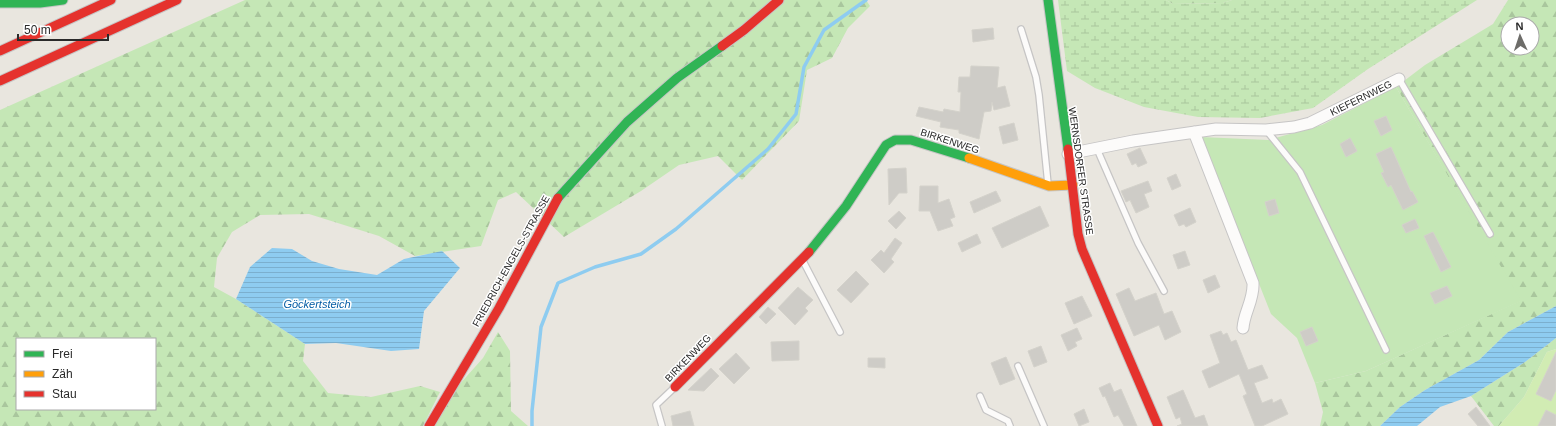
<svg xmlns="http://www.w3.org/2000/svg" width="1556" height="426" font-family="Arial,sans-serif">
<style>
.forest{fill:url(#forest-firs);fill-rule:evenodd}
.wetland{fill:url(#wetland-marsh)}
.garden{fill:#c5e7b6}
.pitch{fill:#d1ecb3}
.water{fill:url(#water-rules)}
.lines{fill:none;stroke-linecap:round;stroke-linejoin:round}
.stream{stroke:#8eccf0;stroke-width:3.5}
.building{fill:#ceccc7;stroke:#d4d2cb}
.lane-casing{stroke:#c6c5c5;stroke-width:8}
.street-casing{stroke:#c6c5c5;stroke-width:13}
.fast-casing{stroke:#c6c5c5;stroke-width:11}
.slow-casing{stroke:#c6c5c5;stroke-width:11}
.jam-casing{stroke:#c6c5c5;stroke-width:11}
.lane{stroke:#fcfbfa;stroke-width:5.5}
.street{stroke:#fcfbfa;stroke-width:11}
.fast{stroke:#30b455;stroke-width:9}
.slow{stroke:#ff9f0a;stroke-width:9}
.jam{stroke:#e5322d;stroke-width:9}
.labels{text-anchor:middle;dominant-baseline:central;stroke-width:3;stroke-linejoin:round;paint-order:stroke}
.street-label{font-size:10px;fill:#2a2a2a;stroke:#fff}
.water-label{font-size:11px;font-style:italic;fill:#045da5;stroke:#fff}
</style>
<defs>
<pattern id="forest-firs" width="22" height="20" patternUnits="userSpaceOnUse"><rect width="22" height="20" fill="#c5e7b6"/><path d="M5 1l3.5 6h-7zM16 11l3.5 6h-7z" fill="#a9c69d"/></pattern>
<pattern id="wetland-marsh" width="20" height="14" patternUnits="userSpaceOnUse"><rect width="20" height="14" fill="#c5e7b6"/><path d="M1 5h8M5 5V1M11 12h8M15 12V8" fill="none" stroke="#a9c69d"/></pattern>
<pattern id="water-rules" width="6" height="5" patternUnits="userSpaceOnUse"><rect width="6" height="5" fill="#8eccf0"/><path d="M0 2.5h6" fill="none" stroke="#7bafce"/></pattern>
</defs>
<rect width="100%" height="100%" fill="#e9e6df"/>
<path class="forest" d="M245,0H866L870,6L848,28L832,58L807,70L799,121L742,180L718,156L679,165L641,191L564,237L516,192L498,200L481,246L415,256L379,236L309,214L260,215L232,232L217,258L214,287L236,299L305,344L303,361L328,393L371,397L420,386L440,392L423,426H0V110ZM17,339H155V409H17Z
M1166,0H1232L1223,3L1173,4Z
M1508,0H1556V306L1508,332L1479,360L1425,390L1400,407L1380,426H1320L1323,412L1315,383L1366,371L1520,301L1396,87L1425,65L1493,24ZM1508,24H1532V48H1508Z
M498,332L510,351L511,411L528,426H432L450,395L483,358Z
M1556,338V349L1547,352L1524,397L1499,426H1494L1471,396L1525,362Z"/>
<path class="wetland" d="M1058,0H1166L1173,4L1223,3L1232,0H1477L1368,69L1313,108L1260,118L1198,117L1144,107L1095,88L1067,71Z"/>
<path class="garden" d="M1396,87L1521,301L1366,371L1315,383L1297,338L1271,314L1201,137L1268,140L1322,125Z"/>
<path class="pitch" d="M1556,349V426H1499L1524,397L1547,352Z"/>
<path class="water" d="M272,248L292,249L312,261L339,269L377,275L404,259L442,251L460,268L424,311L419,349L391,351L336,343L305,344L236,299L250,267Z
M1556,306V338L1525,362L1471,396L1440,407L1417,426H1380L1400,407L1425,390L1479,360L1508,332Z"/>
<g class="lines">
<path class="stream" d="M532,426V411L541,327L558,283L595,267L641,254L676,229L768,149L796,114L804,67L824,30L866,0"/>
</g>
<path class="building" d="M993,28L994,39L973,42L972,30Z
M971,66L999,67L997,88L1005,86L1010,106L994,110L992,102L991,111L984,112L979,139L959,133V130L940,127L941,122L916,116L919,107L943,112L944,109L960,112L961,92H958L959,77H970Z
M1386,116L1392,130L1381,136L1374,121Z
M1014,123L1018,140L1003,144L999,127Z
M1350,138L1357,151L1346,157L1340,144Z
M1391,147L1411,192L1412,191L1418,202L1403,210L1391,185L1388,187L1381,173L1384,172L1376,154Z
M1140,148L1147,163L1138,167L1136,163L1132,165L1127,154Z
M906,168L907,193H899L889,205L888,169Z
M1176,174L1181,186L1172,190L1167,178Z
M1148,181L1152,191L1144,194L1149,207L1136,213L1130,200L1126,202L1121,191Z
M920,186H938V203L949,199L955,217L950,219L953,226L938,231L930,211H919Z
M996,191L1001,201L974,213L970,202Z
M1275,199L1279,213L1269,216L1265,202Z
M1040,206L1049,226L1002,248L992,228Z
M1190,208L1196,222L1186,227L1184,224L1179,226L1174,215Z
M899,211L906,218L896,229L888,221Z
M1415,219L1419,228L1406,233L1402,225Z
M1433,232L1451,267L1441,272L1424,236Z
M977,234L981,243L962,252L958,243Z
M895,238L902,243L891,259L894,262L884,273L871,260L881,250L884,253Z
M1185,251L1190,265L1178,269L1173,255Z
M856,271L869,284L851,303L837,290Z
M1215,275L1220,287L1208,293L1203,280Z
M1447,286L1452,296L1435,304L1430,293Z
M798,287L813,300L805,308L808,311L795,325L778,308Z
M1129,288L1135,301L1156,293L1164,314L1172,311L1181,332L1165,340L1159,325L1134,336L1116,294Z
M1082,296L1092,316L1074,324L1065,303Z
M768,307L776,314L766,324L759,317Z
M1312,327L1318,341L1306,346L1300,332Z
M1077,328L1082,339L1075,342L1077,346L1068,351L1061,335Z
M1221,331L1223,335L1227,333L1231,342L1236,340L1248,370L1262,365L1268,378L1254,383L1262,403L1272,399L1273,403L1281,399L1288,414L1262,426H1255L1243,396L1247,394L1239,374L1209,388L1202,371L1220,363L1210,335Z
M799,341V360L772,361L771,342Z
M1041,346L1047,362L1034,367L1028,351Z
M1556,352V390L1551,401L1536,394Z
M736,353L750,368L734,384L719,369Z
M1006,357L1015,379L1000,385L991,363Z
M868,358H885V368L868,367Z
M711,368L719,376L704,391L688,390Z
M1110,383L1114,392L1121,389L1137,426H1124L1118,415L1114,417L1105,396L1103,397L1099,388Z
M1183,390L1195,418L1204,415L1208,426H1177L1182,424L1180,417L1176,419L1167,397Z
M1476,407L1490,426H1478L1468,414Z
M1084,409L1089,422L1079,426L1074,414Z
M1546,410L1556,415V426H1538Z
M690,411L694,426H673L671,416Z"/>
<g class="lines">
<g class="lane-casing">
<path id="lane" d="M1021,29L1036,77L1039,95L1048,184
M1399,79L1490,234
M1266,130L1300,172L1386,350
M1097,149L1138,243L1164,291
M803,261L840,332
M1018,366L1044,426
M980,396L986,410L1008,421L1010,426
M662,426L656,405L674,388"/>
</g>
<g class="street-casing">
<path id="street" d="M1194,132L1253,283C1254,300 1244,312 1243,328
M1068,154L1133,141L1216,129L1266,130L1294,127L1310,123L1399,79"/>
</g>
<g class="fast-casing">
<path id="fast" d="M1048,0L1068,149
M0,3H40L63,0
M558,198L627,122L677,78L722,46
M809,252L846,206L886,145L895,140H911L969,158"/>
</g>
<g class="slow-casing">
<path id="slow" d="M969,158L1049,186L1073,185"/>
</g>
<g class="jam-casing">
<path id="jam" d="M722,46L744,30L779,0
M0,51L111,0
M0,81L177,0
M1068,149L1078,234L1082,249L1158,426
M675,387L809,252
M429,426L499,308L558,198"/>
</g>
<use href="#lane" class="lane"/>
<use href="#street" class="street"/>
<use href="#fast" class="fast"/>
<use href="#slow" class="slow"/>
<use href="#jam" class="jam"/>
</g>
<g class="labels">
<g class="street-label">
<text transform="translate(1361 98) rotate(-26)">KIEFERNWEG</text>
<text transform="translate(950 141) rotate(18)">BIRKENWEG</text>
<text transform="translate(1081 171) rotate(82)">WERNSDORFER STRASSE</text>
<text transform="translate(511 261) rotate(-61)">FRIEDRICH-ENGELS-STRASSE</text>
<text transform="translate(688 358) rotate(-46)">BIRKENWEG</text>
</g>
<g class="water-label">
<text x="317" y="304">Göckertsteich</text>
</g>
</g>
<rect x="16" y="338" width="140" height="72" fill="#ffffff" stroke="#aaaaaa"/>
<rect x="24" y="351" width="20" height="6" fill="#30b455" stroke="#aaaaaa"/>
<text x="52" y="358" font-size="12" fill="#2a2a2a">Frei</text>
<rect x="24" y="371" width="20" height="6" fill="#ff9f0a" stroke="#aaaaaa"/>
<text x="52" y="378" font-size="12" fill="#2a2a2a">Zäh</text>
<rect x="24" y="391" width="20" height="6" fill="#e5322d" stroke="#aaaaaa"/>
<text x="52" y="398" font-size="12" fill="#2a2a2a">Stau</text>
<g transform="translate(1520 36) rotate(357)"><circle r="19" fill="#ffffff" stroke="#aaaaaa"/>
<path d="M0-3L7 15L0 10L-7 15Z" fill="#6d6c69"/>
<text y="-6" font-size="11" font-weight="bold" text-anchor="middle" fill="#2a2a2a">N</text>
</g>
<path d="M18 34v6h90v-6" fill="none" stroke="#2a2a2a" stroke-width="2"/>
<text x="24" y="34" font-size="12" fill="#2a2a2a" stroke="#ffffff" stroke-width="3" paint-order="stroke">50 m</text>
</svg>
